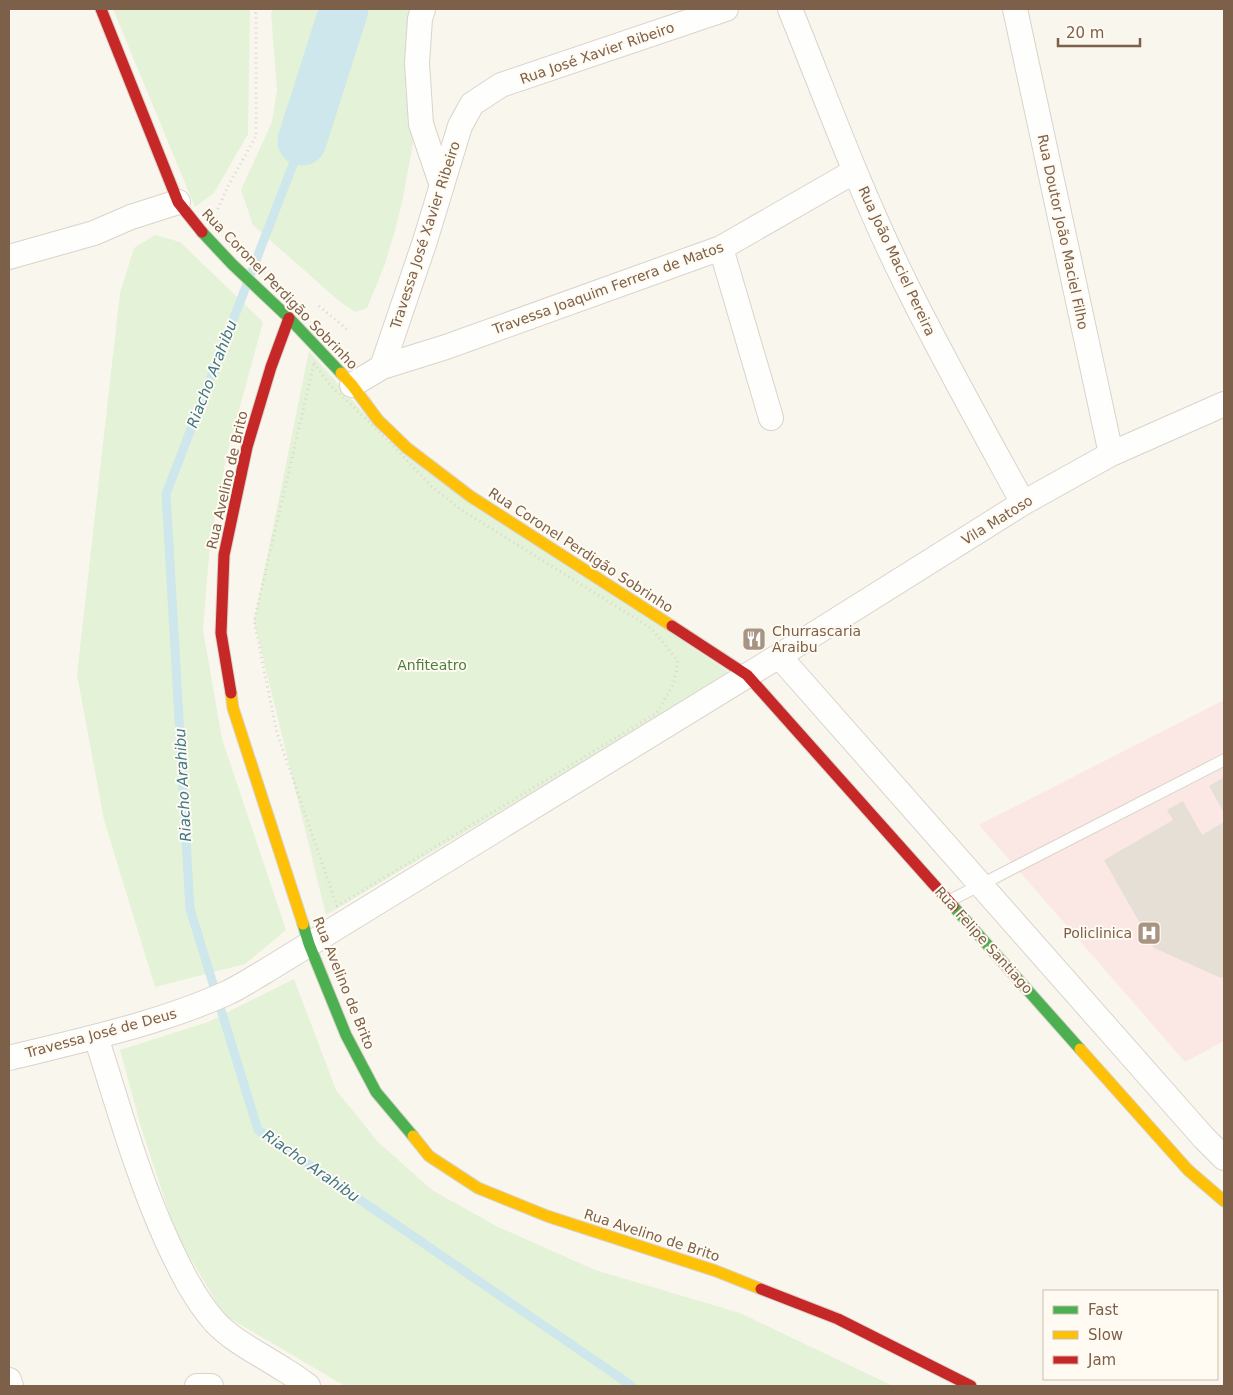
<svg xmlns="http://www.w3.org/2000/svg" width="1233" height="1395" font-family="'DejaVu Sans',sans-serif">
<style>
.medical{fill:#fbe8e5}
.green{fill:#e4f2d7}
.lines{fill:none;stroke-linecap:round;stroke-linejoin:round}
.stream{stroke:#cee7ec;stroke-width:9}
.river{stroke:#cee7ec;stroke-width:49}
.building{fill:#e6dfd5}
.lane-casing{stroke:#dad3cc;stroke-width:13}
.street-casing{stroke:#dad3cc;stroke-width:26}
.fast-casing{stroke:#d9d3ca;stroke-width:13}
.slow-casing{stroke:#d9d3ca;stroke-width:13}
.jam-casing{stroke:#d9d3ca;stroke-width:13}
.path{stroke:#dcd6ce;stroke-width:3;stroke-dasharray:1 4;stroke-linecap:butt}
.lane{stroke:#fefefc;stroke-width:11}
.street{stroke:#fefefc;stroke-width:24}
.fast{stroke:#4caf50;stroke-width:11}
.slow{stroke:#ffc107;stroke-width:11}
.jam{stroke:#c62828;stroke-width:11}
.labels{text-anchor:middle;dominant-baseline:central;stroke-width:4;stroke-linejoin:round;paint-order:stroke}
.street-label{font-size:14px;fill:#7d6049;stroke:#fffbf2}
.poi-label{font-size:14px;fill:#7d6049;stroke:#fffbf2;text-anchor:start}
.park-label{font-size:14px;fill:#4b7e3c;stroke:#fffbf2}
.water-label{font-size:15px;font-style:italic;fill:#3d778b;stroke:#fffbf2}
</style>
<rect width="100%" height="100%" fill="#f9f6ee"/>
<path class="medical" d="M1224,700V1041L1185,1062L979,825Z"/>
<path class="green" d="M113,9H250L248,134L214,193L195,207Z
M273,9H410L407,20L413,143L403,198L395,230L385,264L367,308L355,312L340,302L253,225L241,190L272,122L277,90L271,13Z
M155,235L180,242L263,322L226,458L210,543L203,630L222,739L286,930L245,964L155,987L104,820L77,675L120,293L134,248Z
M309,351L387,439L731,674L326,915L254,621Z
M294,979L336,1090L378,1142L432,1190L496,1226L595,1270L740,1313L893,1386H345L224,1315L176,1234L141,1127L120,1050L208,1022Z"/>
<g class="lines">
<path class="stream" d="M302,141L166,494L190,909L258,1130L632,1386"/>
<path class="river" d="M302,141L344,9"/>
</g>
<path class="building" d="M1224,777V813L1209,786Z
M1183,801L1202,835L1224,822V976L1221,978L1154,948L1104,860L1173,820L1167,810Z"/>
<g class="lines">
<g class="lane-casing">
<path id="lane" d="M949,901L1224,760"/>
</g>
<g class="street-casing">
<path id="street" d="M423,9L420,19L417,63L421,124L442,186
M790,9C827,100 861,194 905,282C942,357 983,430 1023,503
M1015,9L1111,454
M721,248L771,418
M9,257L94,233L131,217L178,202
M382,367L425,241L460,126L472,104L501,85L726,9
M352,385L382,367L446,347L721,248L855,171
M779,656L1204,1138L1224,1158
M96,1037C118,1105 137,1175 167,1241C180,1269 194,1298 215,1322C234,1342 260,1354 283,1369C292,1374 300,1380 308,1386
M9,1058C82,1040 158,1024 227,993C240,987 252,979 264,972L779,656L1023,503L1111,454L1224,404
M9,1380L11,1386
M197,1386H211"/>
</g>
<g class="fast-casing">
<path id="fast" d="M202,232L232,264L289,318L341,373
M953,906L1080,1049
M303,924L309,944L346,1035L376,1092L413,1136"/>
</g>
<g class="slow-casing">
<path id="slow" d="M341,373L352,385L378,420L407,448L470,496L672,626
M231,693L233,708L303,924
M1080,1049L1188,1170L1224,1201
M413,1136L429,1156L478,1188L547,1216L716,1271L761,1289"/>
</g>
<g class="jam-casing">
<path id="jam" d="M101,9L178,202L202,232
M672,626L747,675L953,906
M231,693L221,633L224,555L247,447L271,367L289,318
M761,1289L838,1319L971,1386"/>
</g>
<path class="path" d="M218,209L228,186L256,136V13L258,9
M319,306L349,331
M314,363L330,385L387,439L431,486L460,509L651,628L678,661L674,683L657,713L337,906L277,733L254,621Z"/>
<use href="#lane" class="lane"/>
<use href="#street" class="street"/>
<use href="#fast" class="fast"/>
<use href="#slow" class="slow"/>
<use href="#jam" class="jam"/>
</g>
<defs>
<g id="restaurant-square" transform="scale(1.25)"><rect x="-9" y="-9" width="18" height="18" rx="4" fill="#a89483" stroke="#fffbf2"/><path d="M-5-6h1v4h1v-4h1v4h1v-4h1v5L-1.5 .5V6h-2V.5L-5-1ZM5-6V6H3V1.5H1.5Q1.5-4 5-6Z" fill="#fff"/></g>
<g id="hospital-square" transform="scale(1.25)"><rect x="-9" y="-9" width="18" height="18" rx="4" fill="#a89483" stroke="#fffbf2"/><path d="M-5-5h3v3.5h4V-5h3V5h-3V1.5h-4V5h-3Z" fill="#fff"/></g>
</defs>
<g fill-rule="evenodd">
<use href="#restaurant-square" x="754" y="639"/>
<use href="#hospital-square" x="1149" y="933"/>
</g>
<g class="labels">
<g class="street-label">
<text transform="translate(597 53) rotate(-19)">Rua José Xavier Ribeiro</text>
<text transform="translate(1063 232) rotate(78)">Rua Doutor João Maciel Filho</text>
<text transform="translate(425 235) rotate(-72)">Travessa José Xavier Ribeiro</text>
<text transform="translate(897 261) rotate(65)">Rua João Maciel Pereira</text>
<text transform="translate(608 288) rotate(-20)">Travessa Joaquim Ferrera de Matos</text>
<text transform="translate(280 289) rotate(46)">Rua Coronel Perdigão Sobrinho</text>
<text transform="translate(227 480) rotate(-77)">Rua Avelino de Brito</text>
<text transform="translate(997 520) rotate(-32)">Vila Matoso</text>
<text transform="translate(581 550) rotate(33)">Rua Coronel Perdigão Sobrinho</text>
<text transform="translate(984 940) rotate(48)">Rua Felipe Santiago</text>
<text transform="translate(344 983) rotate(68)">Rua Avelino de Brito</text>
<text transform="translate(101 1033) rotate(-15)">Travessa José de Deus</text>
<text transform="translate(652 1235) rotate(18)">Rua Avelino de Brito</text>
</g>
<g class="poi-label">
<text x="772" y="631">Churrascaria<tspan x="772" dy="16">Araibu</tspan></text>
<text x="1132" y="933" text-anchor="end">Policlinica</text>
</g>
<g class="park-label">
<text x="432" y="665">Anfiteatro</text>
</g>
<g class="water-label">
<text transform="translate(212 374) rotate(-69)">Riacho Arahibu</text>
<text transform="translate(183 785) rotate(-93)">Riacho Arahibu</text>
<text transform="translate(311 1166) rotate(35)">Riacho Arahibu</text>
</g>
</g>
<rect width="1233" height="1395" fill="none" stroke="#7d6049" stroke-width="20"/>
<rect x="1043" y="1290" width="175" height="90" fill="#fffbf2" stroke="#cbbdae"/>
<rect x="1053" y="1306" width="25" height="8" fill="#4caf50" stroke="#cbbdae"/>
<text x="1088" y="1315" font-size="15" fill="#7d6049">Fast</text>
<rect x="1053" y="1331" width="25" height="8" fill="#ffc107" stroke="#cbbdae"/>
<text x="1088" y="1340" font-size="15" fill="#7d6049">Slow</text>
<rect x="1053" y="1356" width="25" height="8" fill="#c62828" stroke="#cbbdae"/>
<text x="1088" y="1365" font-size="15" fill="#7d6049">Jam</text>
<path d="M1058 38v8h82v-8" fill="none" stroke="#7d6049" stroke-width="2.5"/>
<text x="1066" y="38" font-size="15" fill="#7d6049" stroke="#fffbf2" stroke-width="4" paint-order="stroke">20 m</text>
</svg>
